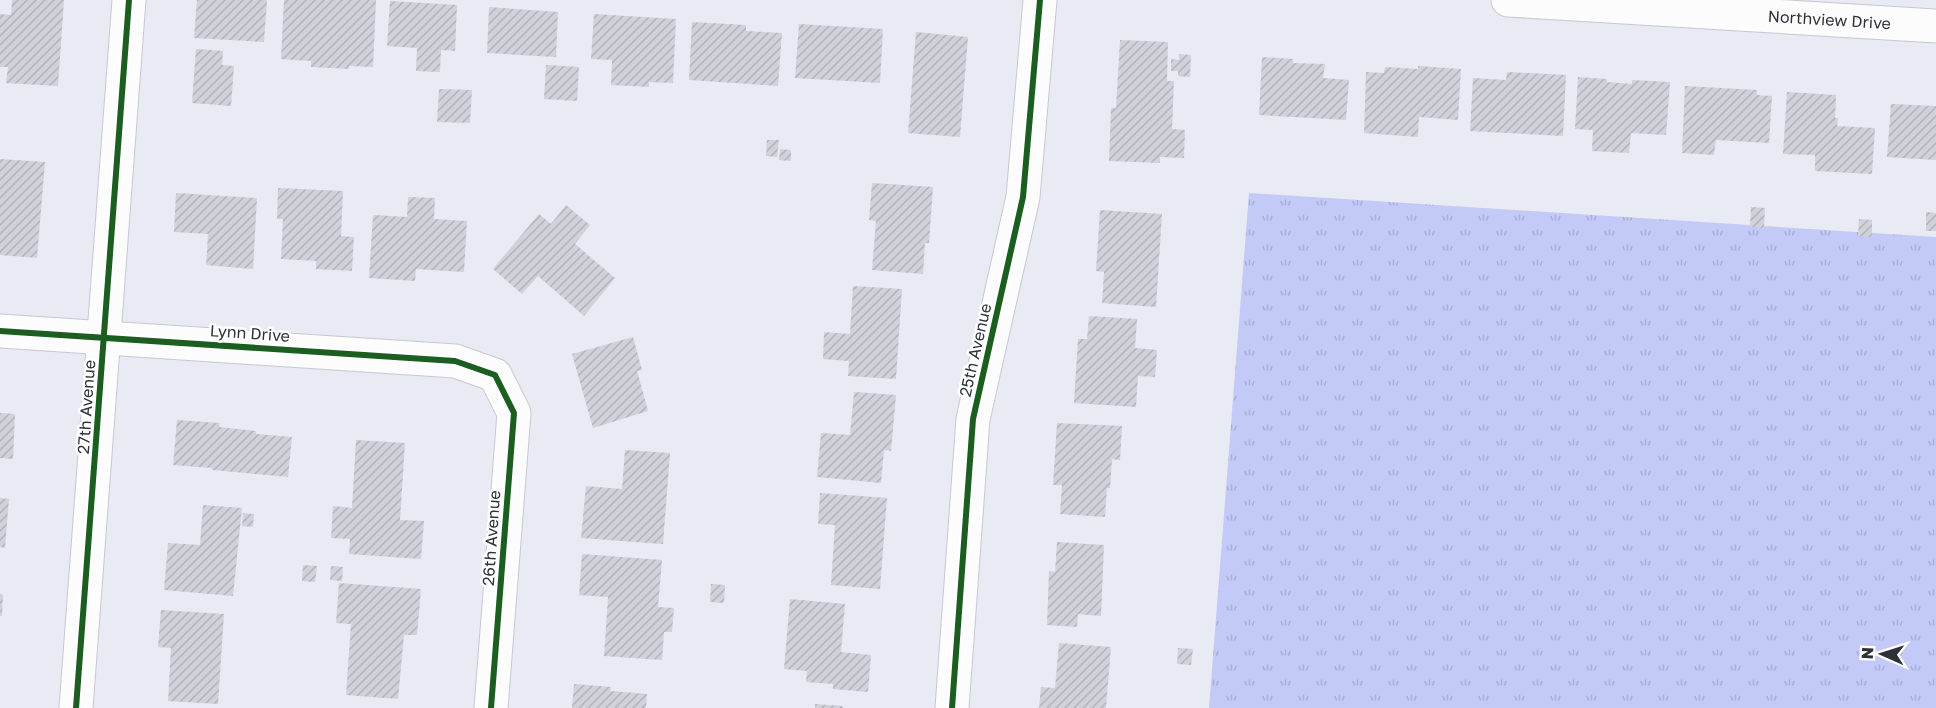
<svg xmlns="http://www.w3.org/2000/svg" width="1936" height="708" font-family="'Golos Text',sans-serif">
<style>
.grass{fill:url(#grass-tufts)}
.building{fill:url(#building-hatch)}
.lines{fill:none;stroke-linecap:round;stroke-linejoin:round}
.minor-casing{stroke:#c7c8d0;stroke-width:35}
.minor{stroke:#fcfcfd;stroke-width:33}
.cycleway-casing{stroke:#fff;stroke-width:10}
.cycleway{stroke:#1b5e20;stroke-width:6}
.labels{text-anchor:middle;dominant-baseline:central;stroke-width:5;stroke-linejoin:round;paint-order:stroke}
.street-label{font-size:16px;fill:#2f3138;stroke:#fff}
</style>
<defs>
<pattern id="grass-tufts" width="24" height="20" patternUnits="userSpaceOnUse" patternTransform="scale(1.5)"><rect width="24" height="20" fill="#c4caf8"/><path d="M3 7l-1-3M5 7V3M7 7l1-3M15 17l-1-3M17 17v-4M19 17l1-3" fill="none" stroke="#a9aed5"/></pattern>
<pattern id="building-hatch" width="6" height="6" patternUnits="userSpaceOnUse" patternTransform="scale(1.5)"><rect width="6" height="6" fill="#d0d1d9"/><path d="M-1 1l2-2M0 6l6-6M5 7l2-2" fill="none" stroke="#b3b4bb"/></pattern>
</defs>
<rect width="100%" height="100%" fill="#e8eaf4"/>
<path class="grass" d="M1249,193L1936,237V708H1209Z"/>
<path class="building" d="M12,0H64L58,86L6,83L8,67H0V14L11,15Z
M197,0H267L264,42L194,38Z
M284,0H376L373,67L349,66V69L311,67V61L281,59Z
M390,1L457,5L455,51L441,50L440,72L416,71L417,48L387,46Z
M489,7L558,12L556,57L487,53Z
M594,14L676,19L673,83L649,82V87L611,85L612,60L591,59Z
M692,22L746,25V31L782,33L778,86L689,80Z
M799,24L883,29L880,83L795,78Z
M916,32L968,37L960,137L908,133Z
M1120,40L1168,42L1167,81H1174L1172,129L1185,130L1184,158L1160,157V163L1109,161L1111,108H1116Z
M196,49L223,51L222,65L234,66L231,106L192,103Z
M1179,54L1191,55L1190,77L1178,76V71H1171V59L1179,60Z
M1262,57L1293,59V63L1325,64L1323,78L1349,80L1346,120L1259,115Z
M546,65L579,67L577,101L544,99Z
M1418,66L1461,69L1458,120L1419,117L1418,137L1364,133L1366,72L1384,73L1385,67L1418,69Z
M1507,72L1566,75L1563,136L1470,131L1473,78L1506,80Z
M1578,77L1607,79V82L1632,84V80L1670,82L1666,135L1631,133L1629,153L1592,151L1593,130L1575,129Z
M1685,86L1757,90V95L1772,96L1769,143L1716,140L1714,155L1682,153Z
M439,89L472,90L470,123L437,122Z
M1787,92L1836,95L1835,118H1838L1837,126L1875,128L1872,174L1815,171V155L1783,154Z
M1891,104L1936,106V160L1887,157Z
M767,140H779L777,157L766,156Z
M780,149L791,150V161L779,160Z
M0,159L45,162L37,258L0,255Z
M872,183L933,187L929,243H925L923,274L872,270L876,221L869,220Z
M278,188L343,191L341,236L354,237L352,271L316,269V261L281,259L283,219H277Z
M176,193L257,198L253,269L206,265L208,234L174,232Z
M408,197L435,198L434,219L467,221L464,272L416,269L415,281L369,278L373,215L407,217Z
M566,205L590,225L575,244L615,278L584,316L538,276L522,294L493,269L539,214L551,224Z
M1751,207L1765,208L1764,228L1750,227Z
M1100,210L1162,214L1156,307L1102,303L1104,272L1096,271Z
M1926,212L1936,213V231H1926Z
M1859,219L1872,220V237L1858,236Z
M853,286L902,289L896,379L848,376L849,361L823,359L824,332L850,334Z
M1089,316L1137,319L1135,348L1157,350L1155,377L1138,376L1136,407L1074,403L1078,339H1087Z
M633,337L642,370L637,371L648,411L593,428L572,354Z
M854,392L896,395L891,451L884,450L881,483L817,477L821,433L850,435Z
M0,413L15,414L13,459L0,458Z
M177,420L220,423L219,427L256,431V434L292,437L288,477L212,470V468L173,465Z
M1057,423L1122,426L1120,460L1112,459L1110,488H1107L1105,517L1060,514L1062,485H1053Z
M356,440L405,443L400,520L424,521L421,559L349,554L350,539L331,538L333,506L352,508Z
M625,450L670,453L663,544L581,538L586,486L622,489Z
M820,493L887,498L880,589L831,585L835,525L818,524Z
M0,498L9,499L5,548L0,547Z
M203,505L242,508L233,596L164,590L168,543L200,545Z
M243,513L254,514L253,527L242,526Z
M1057,542L1104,545L1101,616L1078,614L1077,627L1047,625L1049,571L1055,572Z
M582,554L662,560L658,607L674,608L672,632H664L662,660L604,656L608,597L579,595Z
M303,565L317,566L315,582L302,581Z
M331,566L343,567L342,581L330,580Z
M339,583L421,589L417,635H404L398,699L346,695L351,624L336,623Z
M711,584L725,585L724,603L710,602Z
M0,594L3,595L2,616H0Z
M790,599L845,604L841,652L871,655L868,692L833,689V684L806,682L807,671L784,669Z
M161,610L224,614L218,704L168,701L171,648L158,647Z
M1059,643L1111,647L1106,708H1039L1041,687L1055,688Z
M1178,648L1193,649L1191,665L1177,664Z
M574,684L611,687L610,691L647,694L646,708H572Z
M815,704L843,706V708H815Z"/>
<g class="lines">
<g class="minor-casing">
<g id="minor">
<path id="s1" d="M1508,0L1936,26"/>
<path d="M0,331L455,361L495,375L514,413L491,708"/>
<path d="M76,708L129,0"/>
<path d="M952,708L973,419L1023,197L1040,0"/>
</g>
</g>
<use href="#minor" class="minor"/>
<g class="cycleway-casing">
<path id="cycleway" d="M0,331L455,361L495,375L514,413L491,708
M76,708L129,0
M952,708L973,419L1023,197L1040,0"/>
</g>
<use href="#cycleway" class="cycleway"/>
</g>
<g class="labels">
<g class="street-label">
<text stroke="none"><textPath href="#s1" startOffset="322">Northview Drive</textPath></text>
<text transform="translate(250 333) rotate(4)">Lynn Drive</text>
<text transform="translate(975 350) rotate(-77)">25th Avenue</text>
<text transform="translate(86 407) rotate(-86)">27th Avenue</text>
<text transform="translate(491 538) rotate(-86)">26th Avenue</text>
</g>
</g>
<g transform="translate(1882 654) rotate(273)" stroke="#ffffff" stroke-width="4.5" paint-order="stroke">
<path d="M0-4.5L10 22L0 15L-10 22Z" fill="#2f3138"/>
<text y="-9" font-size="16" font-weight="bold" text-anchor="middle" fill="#2f3138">N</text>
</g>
</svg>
